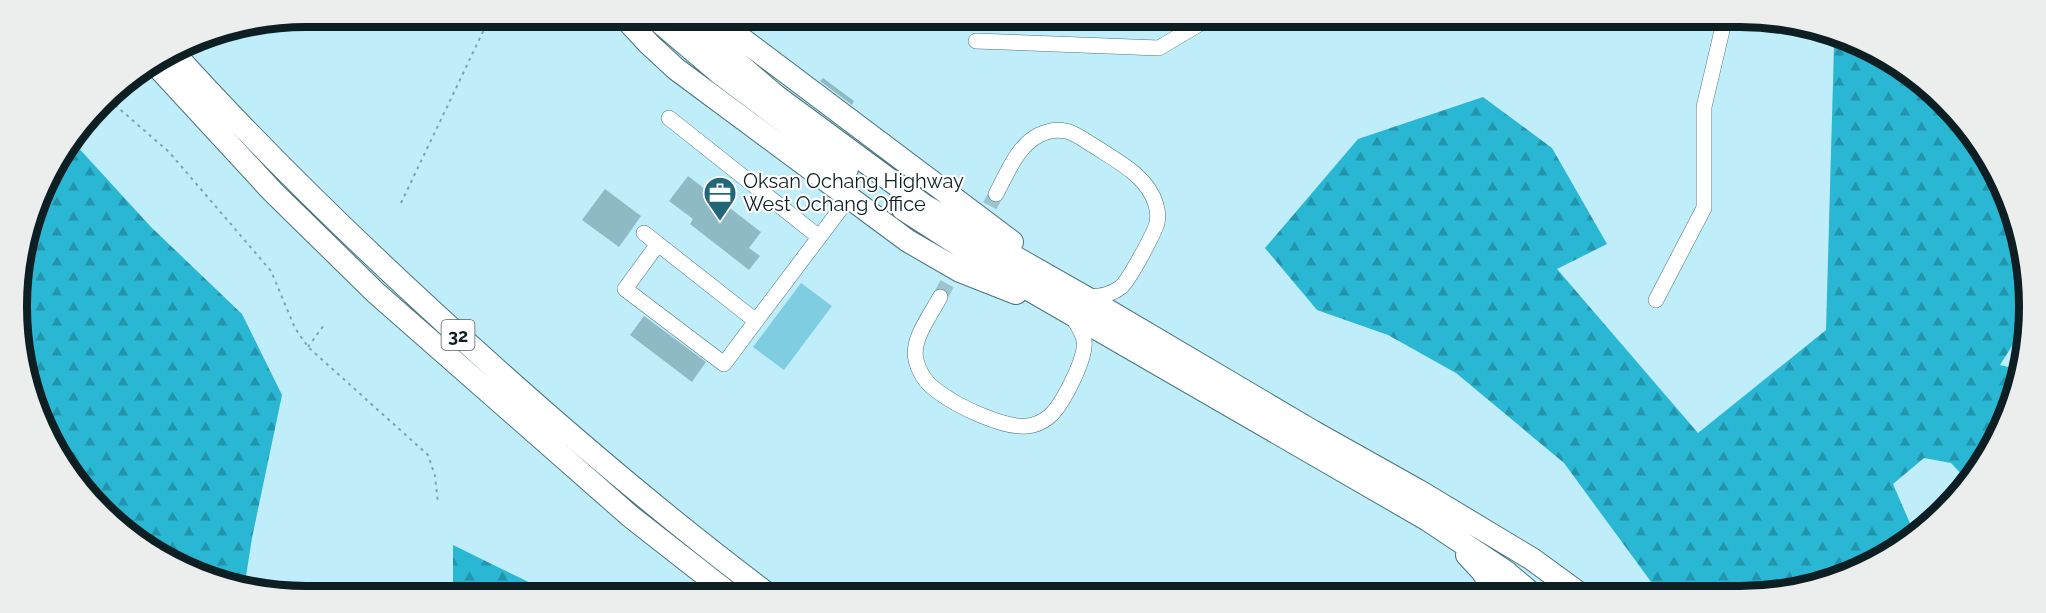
<svg xmlns="http://www.w3.org/2000/svg" width="2046" height="613" font-family="Raleway,sans-serif">
<style>
.green{fill:#7fcde1}
.forest{fill:url(#forest-firs)}
.building{fill:#8ebac6}
.lines{fill:none;stroke-linecap:round;stroke-linejoin:round}
.minor-tunnel{stroke:#9bc4ce;stroke-width:15;stroke-dasharray:15 8;stroke-linecap:butt}
.minor-casing{stroke:#4a747e;stroke-width:16}
.highway-casing{stroke:#4a747e;stroke-width:24}
.path{stroke:#80a4ae;stroke-width:2;stroke-dasharray:3 4.5;stroke-linecap:butt}
.minor{stroke:#fff;stroke-width:15}
.highway{stroke:#fff;stroke-width:22}
.labels{text-anchor:middle;dominant-baseline:central;stroke-width:4.5;stroke-linejoin:round;paint-order:stroke}
.shield{fill:#fff;stroke:#566265;stroke-width:1.5}
.shield-label{font-size:18px;font-weight:bold;fill:#0d1f23}
.poi-label{font-size:20px;fill:#0d1f23;stroke:#fff;text-anchor:start}
.rim{fill:none;stroke:#0d1f23;stroke-width:8}
</style>
<defs>
<pattern id="forest-firs" width="22" height="20" patternUnits="userSpaceOnUse" patternTransform="scale(1.5)"><rect width="22" height="20" fill="#2ab7d4"/><path d="M5 1l3.5 6h-7zM16 11l3.5 6h-7z" fill="#2294ac"/></pattern>
</defs>
<rect width="100%" height="100%" fill="#bfedf9"/>
<path class="green" d="M801,283L832,306L784,370L753,347Z"/>
<path class="forest" d="M1839,40L1901,66L1981,146L2024,250V340L2012,346L2000,365L2021,370L1990,452L1967,480L1951,463L1924,458L1893,484L1915,535L1867,567L1777,594H1660L1564,463L1456,373L1388,335L1317,310L1265,248L1358,139L1483,97L1552,148L1607,244L1557,269L1698,433L1826,330L1834,46Z
M74,143L151,227L242,314L282,395L252,538L244,589L146,548L76,483L26,382L19,269L47,178Z
M453,545L547,591H453Z"/>
<path class="building" d="M823,78L854,101L852,105L820,81Z
M688,176L761,232L749,248L760,256L749,270L690,224L693,219L669,201Z
M605,189L641,216L619,247L582,220Z
M644,316L706,362L692,382L630,335Z"/>
<g class="lines">
<path class="minor-tunnel" d="M979,226L996,194
M940,297L960,260"/>
<g class="minor-casing">
<path id="minor" d="M976,41L1159,48L1206,20
M669,118L819,237
M996,194C1007,174 1017,146 1039,135C1047,131 1056,129 1066,131C1076,133 1085,141 1094,146C1117,161 1148,176 1156,205C1158,211 1158,217 1157,223C1154,234 1129,280 1121,287C1111,295 1098,297 1086,297
M644,233L756,321L848,199
M658,244L625,289L724,364L756,321
M940,297C931,315 911,339 916,360C919,372 926,383 936,390C955,405 1008,432 1033,425C1040,423 1047,419 1052,414C1064,401 1087,357 1084,340C1082,331 1076,323 1071,315
M1656,300L1704,208V107L1724,22"/>
</g>
<g class="highway-casing">
<path id="highway" d="M625,18L649,44L676,69L908,241L960,271L1016,293
M655,18L722,75L847,169
M685,18L776,96L925,206L1085,297L1312,431L1419,491L1532,559L1580,594
M714,18L1012,242
M173,52C272,162 377,262 486,360C576,441 668,519 765,592
M155,64L272,191L376,293L630,516L727,592
M903,209L1023,286L1428,520L1506,572L1532,594
M1467,555L1482,571L1496,593"/>
</g>
<path class="path" d="M115,105L169,152L271,271L295,328L308,347L428,455L435,476L438,503
M401,203L490,17
M308,347L324,325"/>
<use href="#minor" class="minor"/>
<use href="#highway" class="highway"/>
</g>
<defs>
<g id="office-pin" transform="scale(1.725)"><path d="M0 17L-7.5 6A9.5 9.5 0 1 1 7.5 6Z" fill="#216777" stroke="#fff"/><path d="M-6-3h4V-5.5h4V-3h4V5H-6ZM-1-4.5V-3h2v-1.5ZM-6 0V1H6V0Z" fill="#fff"/></g>
</defs>
<g fill-rule="evenodd">
<use href="#office-pin" x="720" y="193"/>
</g>
<g class="labels">
<rect class="shield" x="441.5" y="320" width="33" height="30" rx="4.5"/>
<g class="shield-label">
<text x="458" y="335">32</text>
</g>
<g class="poi-label">
<text x="743" y="181">Oksan Ochang Highway<tspan x="743" dy="23">West Ochang Office</tspan></text>
</g>
</g>
<path d="M0 0H2046V613H0ZM306 27H1740A279 279 0 0 1 2019 306V307A279 279 0 0 1 1740 586H306A279 279 0 0 1 27 307V306A279 279 0 0 1 306 27Z" fill="#eceded" fill-rule="evenodd"/>
<path class="rim" d="M306 27H1740A279 279 0 0 1 2019 306V307A279 279 0 0 1 1740 586H306A279 279 0 0 1 27 307V306A279 279 0 0 1 306 27Z"/>
</svg>
